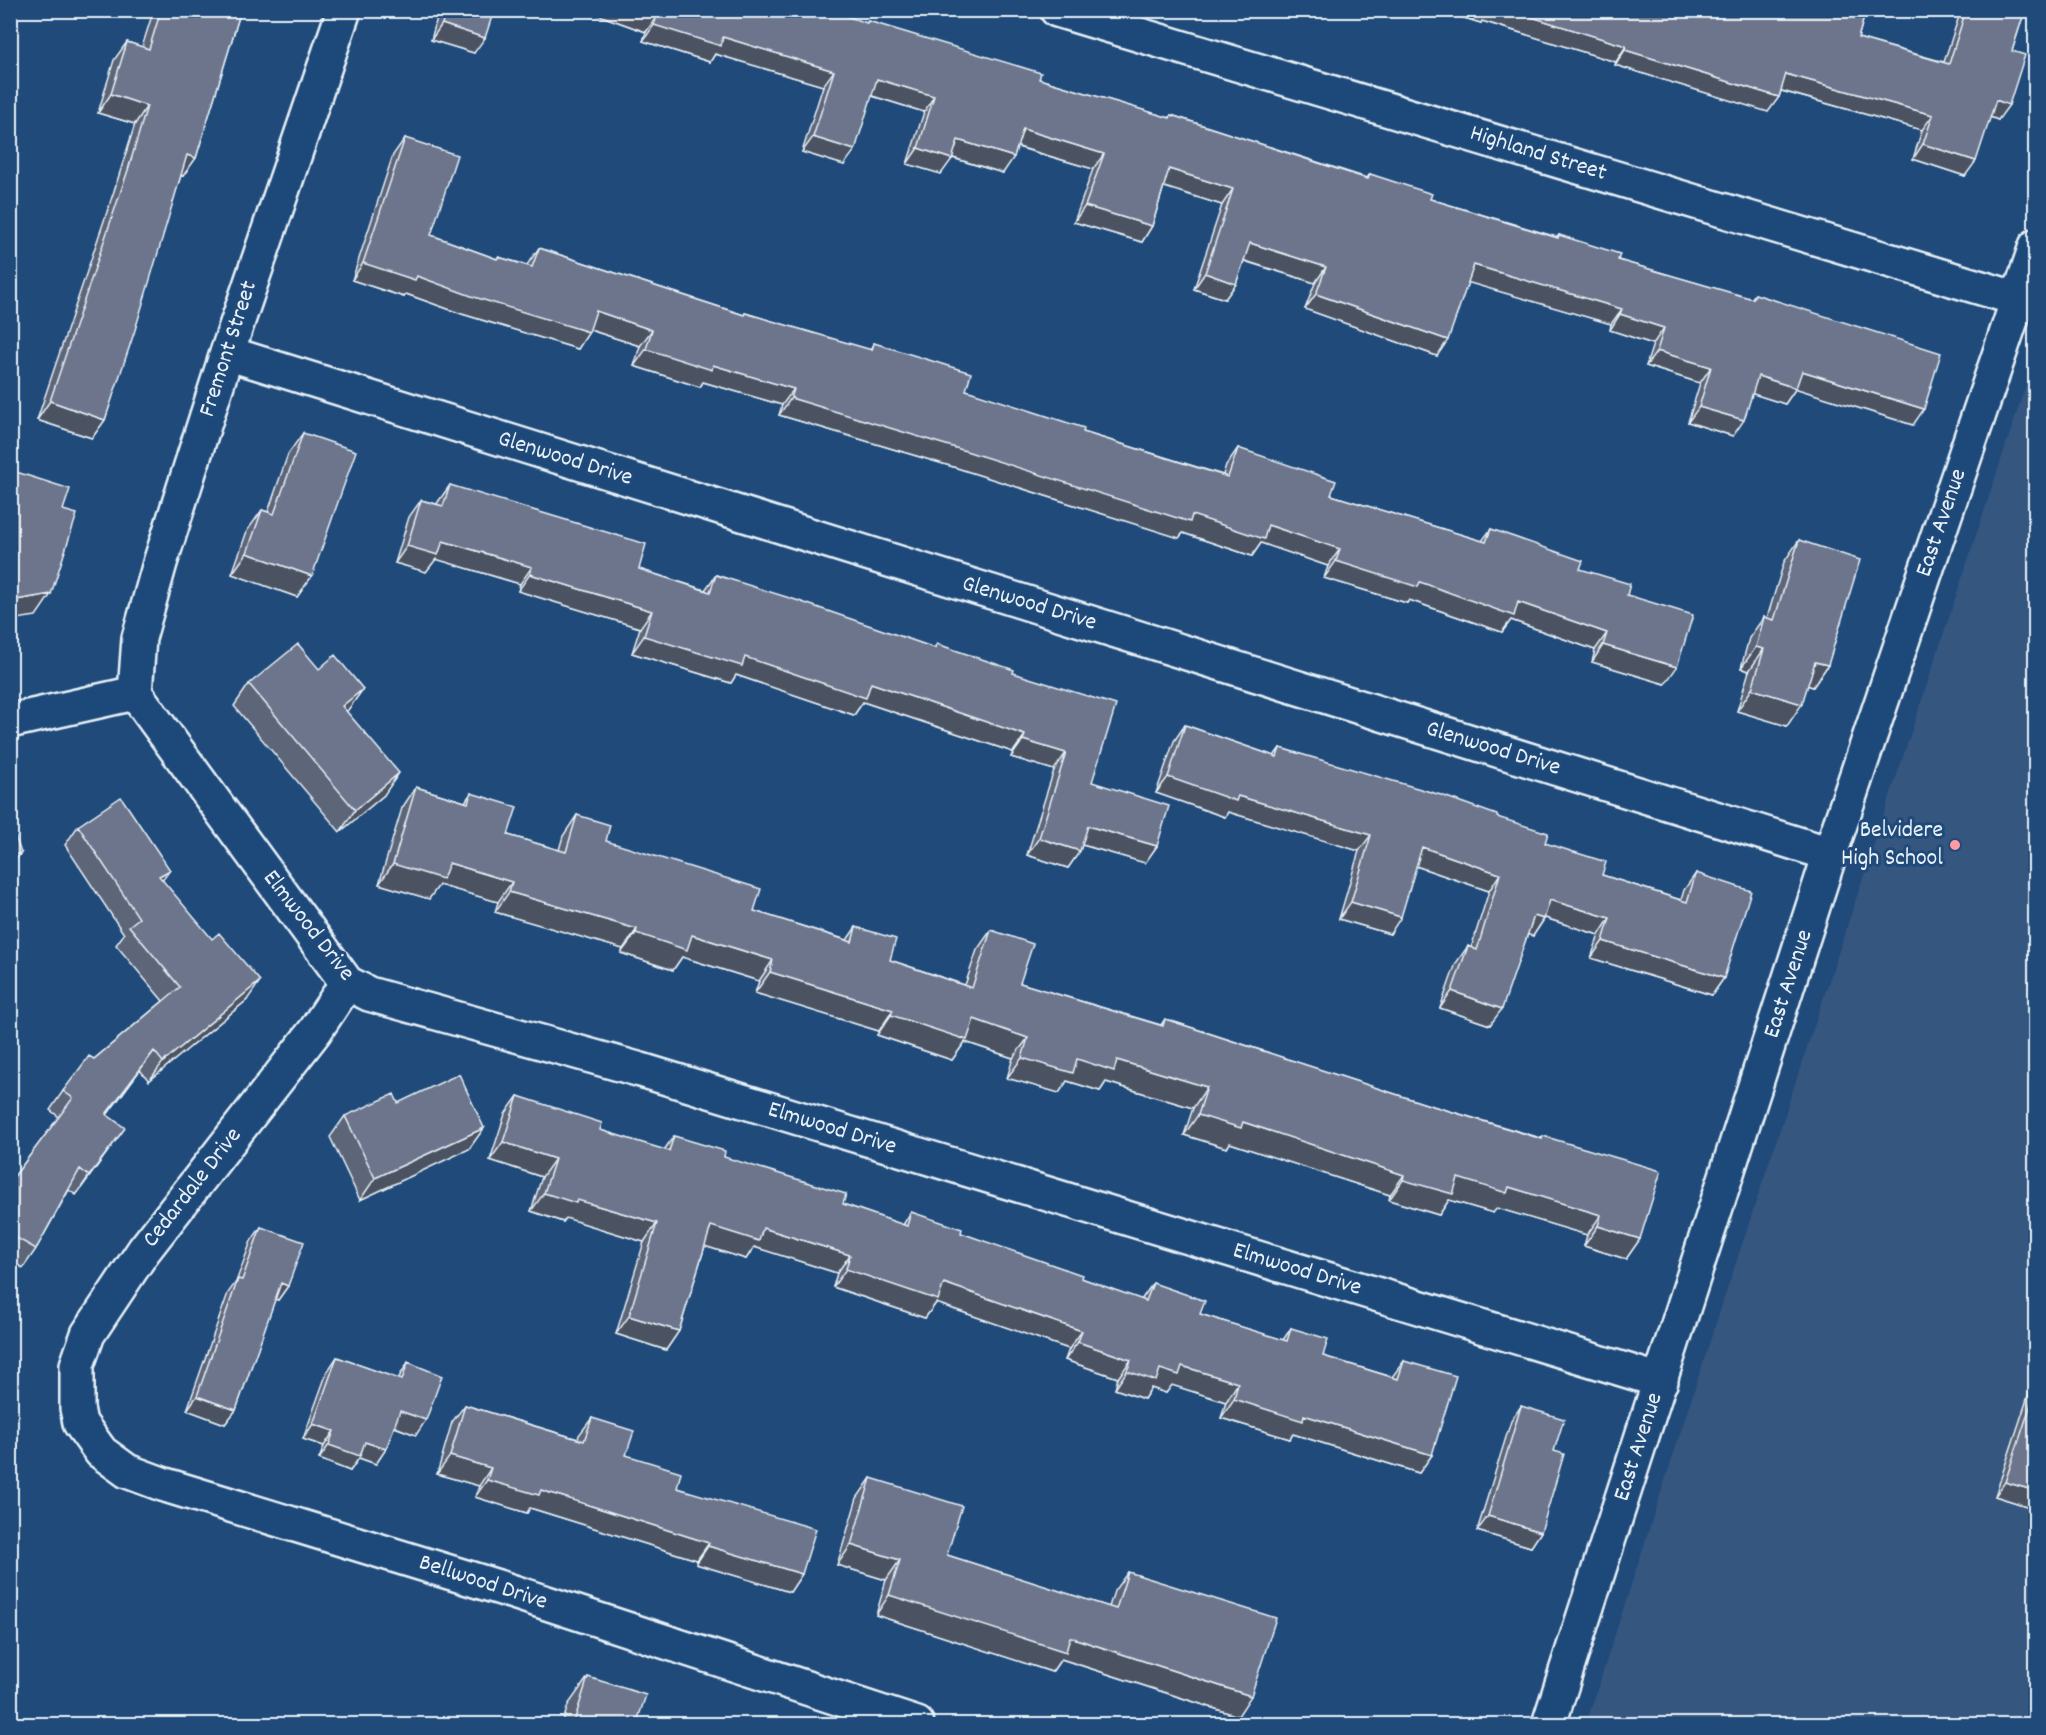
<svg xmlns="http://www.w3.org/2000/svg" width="2046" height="1735" font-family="Dekko,sans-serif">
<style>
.built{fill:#36577f}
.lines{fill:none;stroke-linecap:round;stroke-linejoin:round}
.minor-casing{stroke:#e8f1f8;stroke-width:38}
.tertiary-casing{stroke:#e8f1f8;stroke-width:38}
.minor{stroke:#1f4a7a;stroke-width:33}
.tertiary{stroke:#1f4a7a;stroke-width:33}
.wall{fill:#5d6578;stroke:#e8f1f8;stroke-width:1.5}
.shaded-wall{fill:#4c5262;stroke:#e8f1f8;stroke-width:1.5}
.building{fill:#6c758c;stroke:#e8f1f8;stroke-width:1.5}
.poi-dot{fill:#ff9aa2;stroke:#1f4a7a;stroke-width:2}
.labels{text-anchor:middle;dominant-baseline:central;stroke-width:6;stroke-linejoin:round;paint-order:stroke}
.street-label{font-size:24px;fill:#e8f1f8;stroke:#1f4a7a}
.poi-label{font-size:24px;fill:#e8f1f8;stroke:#1f4a7a;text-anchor:end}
</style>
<rect width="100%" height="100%" fill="#1f4a7a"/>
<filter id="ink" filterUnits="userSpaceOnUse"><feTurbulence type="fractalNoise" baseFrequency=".0167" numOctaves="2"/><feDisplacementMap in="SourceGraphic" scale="12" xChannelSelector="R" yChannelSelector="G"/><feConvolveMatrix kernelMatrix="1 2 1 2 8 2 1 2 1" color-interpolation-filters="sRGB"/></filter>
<g filter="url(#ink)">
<path class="built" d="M2035,357V1724H1586L1713,1332Z"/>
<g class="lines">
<g class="minor-casing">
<path id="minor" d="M1057,10L2018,299
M227,353L1830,854
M135,693L347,983L369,994L641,1070L1661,1381
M135,693L139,638L160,563L227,353L344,10
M10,721L135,693
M347,983L315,1031L144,1250L88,1334L77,1365V1408L80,1423L101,1452L127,1471L162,1484L501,1588L917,1724"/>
</g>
<g class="tertiary-casing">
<path id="tertiary" d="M1549,1724L1830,854L2036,246"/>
</g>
<use href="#minor" class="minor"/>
<use href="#tertiary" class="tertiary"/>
</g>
<path class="wall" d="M147,10H241L196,158L183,176L181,175L105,420L92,438L37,420L115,188L135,124L98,113L114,60L127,42L142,47L153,12Z
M439,10H494L474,53L431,40Z
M585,10L866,23L868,21L1039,79L1169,118L1171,115L1367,178L1370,174L1430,199L1557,237L1559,235L1618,260L1751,299L1755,294L1913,425L1796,388L1785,404L1752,393L1733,436L1688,422L1700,383L1646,366L1653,344L1610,330L1611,324L1468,282L1437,356L1305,309L1315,283L1244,261L1236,284L1225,299L1194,289L1222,205L1164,186L1152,226L1142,242L1074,222L1093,169L1017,147L1003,173L952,158L941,174L907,164L924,112L872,96L844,165L802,152L823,86L715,54L710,62L643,41L646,32Z
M1438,10H1866L1858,38L1944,62L1961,10H2025L2012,51L1998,120L1990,117L1965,176L1913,159L1922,130L1781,91L1779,97L1768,112L1615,65L1616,62L1482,21L1481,23Z
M405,138L431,235L497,259L498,257L527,265L539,248L744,315L745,313L870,350L874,343L966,390L1083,432L1223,475L1226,465L1238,448L1331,495L1482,541L1491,529L1580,569L1627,595L1665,684L1592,662L1595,650L1511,620L1502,632L1409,600L1407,603L1324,578L1328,566L1261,543L1252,556L1183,533L1179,538L957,468L779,415L782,405L703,382L700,387L634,366L640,346L590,330L578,349L462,314L406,294L404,297L352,280L393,155Z
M303,433L312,576L297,597L232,574L247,531L262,510L268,512L288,454Z
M450,485L639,569L705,590L716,575L934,648L937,644L1013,673L1092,782L1157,846L1145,863L1082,845L1080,851L1068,868L1027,855L1054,770L1011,757L1013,752L863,702L854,715L736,675L731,683L632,653L640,628L518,591L520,584L436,559L426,572L395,563L409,517L421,500L437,504L438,502Z
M1799,540L1828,665L1813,687L1808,685L1787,726L1737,711L1749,671L1741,668L1749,638L1764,617L1767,618L1784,562Z
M319,669L363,689L346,712L384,795L340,832L234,706L249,684Z
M1185,725L1274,756L1280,748L1497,817L1602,875L1681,900L1684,890L1696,873L1724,978L1712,995L1591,958L1599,935L1545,918L1533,936L1528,934L1490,1025L1440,1008L1456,963L1468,946L1471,948L1489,891L1416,866L1390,934L1339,919L1359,851L1228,812L1225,817L1156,793L1174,741Z
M416,787L465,802L471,793L508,835L559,850L563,836L577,815L606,841L754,911L847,940L856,927L890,960L965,985L977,950L991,930L1020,983L1161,1025L1165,1019L1426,1104L1541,1138L1543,1136L1640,1239L1626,1259L1584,1246L1587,1235L1497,1208L1493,1213L1449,1200L1439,1215L1389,1200L1390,1195L1230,1143L1227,1148L1184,1135L1193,1108L1106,1082L1100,1091L1067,1081L1059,1093L1007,1078L1013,1058L965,1042L952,1060L877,1035L879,1031L755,993L759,981L682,957L673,970L621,953L623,949L495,912L498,902L439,885L429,899L379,884L402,808Z
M78,826L162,880L247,1000L149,1081L140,1070L107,1115L111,1147L76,1195L69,1190L36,1249L23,1268L10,1261V1177L13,1178L59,1117L50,1110L63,1091L94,1059L163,1001L116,945L124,934L65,845Z
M518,1096L600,1130L664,1150L674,1136L724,1157L843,1204L903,1225L911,1212L961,1233L1081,1278L1141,1300L1153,1283L1200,1314L1283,1340L1291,1328L1323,1356L1392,1377L1404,1361L1432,1455L1419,1473L1293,1434L1290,1439L1221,1418L1226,1402L1172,1385L1166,1393L1151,1388L1144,1399L1115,1389L1118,1378L1065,1360L1069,1349L936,1303L925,1318L833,1287L837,1273L754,1247L746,1259L705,1246L679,1331L666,1350L616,1334L644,1242L566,1218L563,1222L531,1211L542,1177L490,1160L505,1114Z
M398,1103L484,1128L469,1149L360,1200L330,1137L345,1116Z
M261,1227L288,1286L278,1300L275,1299L236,1410L225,1424L187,1410L228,1293L236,1282L251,1241Z
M337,1357L398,1379L408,1362L416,1435L394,1427L386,1449L376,1464L359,1458L350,1471L319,1459L324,1446L303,1439L327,1372Z
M2036,1372V1509L1995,1496Z
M465,1405L578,1439L579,1435L592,1418L626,1455L677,1488L802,1574L790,1592L696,1564L697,1560L530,1508L527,1513L475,1497L479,1486L437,1474L452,1422Z
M1521,1406L1554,1451L1541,1532L1531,1547L1477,1531L1511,1421Z
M871,1478L947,1555L1109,1607L1114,1591L1128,1572L1238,1716L1061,1659L1052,1672L876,1615L886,1580L837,1565L857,1498Z
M588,1677L636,1725H562L568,1705Z"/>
<path class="shaded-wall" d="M585,10H641L657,16L646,32Z
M1438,10H1509L1626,46L1616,62L1482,21L1481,23Z
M442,24L485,38L474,53L431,40Z
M654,25L723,37L834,71L823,86L715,54L710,62L643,41Z
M1625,50L1779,97L1768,112L1615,65Z
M1786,74L1933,115L1922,130L1775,89Z
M877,79L934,96L924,112L866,94Z
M111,94L147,106L135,124L98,113Z
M1996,100L2009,105L1998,120L1985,115Z
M1023,129L1104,154L1093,169L1012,145Z
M813,137L855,150L844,165L802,152Z
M958,140L1014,157L1003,173L947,156Z
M1923,144L1976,161L1965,176L1913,159Z
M918,148L952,159L941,174L907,164Z
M187,155L196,158L183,176L174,173Z
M1169,169L1233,189L1222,205L1158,185Z
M1085,206L1152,226L1142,242L1074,222Z
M1250,243L1326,267L1315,283L1239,259Z
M363,263L417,276L589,332L578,349L462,314L406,294L404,297L352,280Z
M1474,265L1622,309L1611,324L1463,281Z
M1205,273L1236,284L1225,299L1194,289Z
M1316,294L1448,340L1437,356L1305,309Z
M596,311L652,330L640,346L584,328Z
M1620,314L1664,328L1653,344L1610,330Z
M646,349L713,365L794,389L782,405L703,382L700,387L634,366Z
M1657,351L1711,367L1700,383L1646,366Z
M1802,371L1924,409L1913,425L1791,387Z
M1758,376L1796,388L1785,404L1747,392Z
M791,398L1192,515L1268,525L1340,549L1328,566L1261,543L1252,556L1183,533L1179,538L957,468L779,415Z
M50,401L105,420L92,438L37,420Z
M1699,407L1744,420L1733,436L1688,422Z
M443,541L532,567L520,584L436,559L426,572L395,563L407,546Z
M247,553L312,576L297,597L232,574Z
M1336,561L1420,582L1518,602L1607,633L1595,650L1511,620L1502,632L1409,600L1407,603L1324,578Z
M530,574L652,611L640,628L518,591Z
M51,594L36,616L10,620V601Z
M644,636L871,683L1025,735L1013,752L863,702L854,715L736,675L731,683L632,653Z
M1603,645L1677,667L1665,684L1592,662Z
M1756,647L1764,649L1749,671L1741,668Z
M1815,662L1828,665L1813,687L1800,683Z
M363,689L348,710L327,728L342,706Z
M1752,689L1802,704L1787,726L1737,711Z
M1023,740L1066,753L1054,770L1011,757Z
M399,773L384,795L340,832L355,810Z
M1168,777L1238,796L1371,835L1359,851L1228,812L1225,817L1156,793Z
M1088,826L1157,846L1145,863L1076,843Z
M1039,838L1080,851L1068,868L1027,855Z
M1422,847L1500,874L1489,891L1410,864Z
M21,853L10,867V856Z
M449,863L512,882L498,902L439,885L429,899L379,884L393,864Z
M170,870L156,889L159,876Z
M509,892L637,929L623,949L495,912Z
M1550,900L1610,918L1599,935L1539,916Z
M1351,902L1401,917L1390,934L1339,919Z
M1534,916L1544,919L1533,936L1522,933Z
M636,933L692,935L773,960L759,981L682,957L673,970L621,953Z
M1603,941L1724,978L1712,995L1591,958Z
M770,972L893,1010L879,1031L755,993Z
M260,981L247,1000L149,1081L163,1062Z
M1452,991L1502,1009L1490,1025L1440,1008Z
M891,1015L974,1019L1028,1038L1013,1058L965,1042L952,1060L877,1035Z
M154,1051L140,1070L93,1133L106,1114Z
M1022,1058L1117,1060L1207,1087L1193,1108L1106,1082L1100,1091L1067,1081L1059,1093L1007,1078Z
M1198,1115L1243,1122L1404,1175L1390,1195L1230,1143L1227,1148L1184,1135Z
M125,1128L111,1147L76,1195L89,1176Z
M484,1128L469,1149L360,1200L375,1178Z
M503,1142L555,1159L542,1177L490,1160Z
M1458,1178L1509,1187L1601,1215L1587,1235L1497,1208L1493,1213L1449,1200L1439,1215L1389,1200L1403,1180Z
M544,1193L577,1200L657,1223L644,1242L566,1218L563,1222L531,1211Z
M711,1226L763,1228L850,1255L837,1273L754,1247L746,1259L698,1244Z
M1598,1226L1640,1239L1626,1259L1584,1246Z
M846,1269L944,1283L1082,1331L1069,1349L936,1303L925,1318L833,1287Z
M281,1283L288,1286L278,1300L270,1297Z
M629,1316L679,1331L666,1350L616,1334Z
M1078,1342L1131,1360L1118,1378L1065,1360Z
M1182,1366L1238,1383L1226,1402L1172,1385L1166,1393L1151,1388L1144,1399L1115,1389L1127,1371L1160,1369Z
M197,1396L236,1410L225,1424L187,1410Z
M1234,1399L1304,1415L1432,1455L1419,1473L1293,1434L1290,1439L1221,1418Z
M400,1411L426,1420L416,1435L390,1425Z
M313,1424L334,1431L324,1446L303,1439Z
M365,1442L386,1449L376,1464L359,1458L350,1471L319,1459L329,1445Z
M450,1456L491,1468L479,1486L437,1474Z
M487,1480L541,1490L709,1543L697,1560L530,1508L527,1513L475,1497Z
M2005,1482L2036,1491V1509L1995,1496Z
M1488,1516L1541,1532L1531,1547L1477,1531Z
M851,1545L900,1560L886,1580L837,1565Z
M708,1546L802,1574L790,1592L696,1564Z
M889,1595L1070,1637L1251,1696L1238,1716L1061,1659L1052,1672L876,1615Z"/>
<path class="building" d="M161,10H241L196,158L187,155L135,330L105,420L50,401L128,170L147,106L111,94L127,42L149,49Z
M446,10H494L485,38L442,24Z
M641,10H828L867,23L868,21L1041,73L1039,79L1170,118L1171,115L1368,179L1370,174L1432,194L1430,199L1558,238L1559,235L1620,254L1618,260L1753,299L1755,294L1941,353L1924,409L1802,371L1796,388L1758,376L1744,420L1699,407L1711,367L1657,351L1664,328L1620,314L1622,309L1474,265L1448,340L1316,294L1326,267L1250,243L1236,284L1205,273L1233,189L1169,169L1152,226L1085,206L1104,154L1023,129L1014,157L958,140L952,159L918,148L934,96L877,79L855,150L813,137L834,71L723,37L721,46L654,25L657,16Z
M1509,10H1782L1786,12V10H1866L1858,38L1949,64L1966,10H2025L2012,51L2025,55L2009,105L1996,100L1976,161L1923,144L1933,115L1786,74L1779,97L1625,50L1626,46Z
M405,138L457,155L431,235L497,259L498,257L532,267L539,248L744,315L745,313L872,350L874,343L971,373L966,390L1084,428L1083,432L1228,477L1238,448L1336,481L1331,495L1486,542L1491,529L1583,561L1580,569L1630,584L1627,595L1693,615L1677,667L1603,645L1607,633L1518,602L1514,616L1420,582L1418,587L1336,561L1340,549L1268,525L1264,539L1192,515L1190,522L969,452L791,398L794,389L713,365L712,370L646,349L652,330L596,311L589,332L474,297L417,276L415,280L363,263Z
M303,433L356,451L312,576L247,553L262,510L274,514Z
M10,470L70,489L63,510L77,514L51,594L10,601Z
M450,485L646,544L639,569L710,592L716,575L796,600L935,648L937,644L1014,670L1013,673L1116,705L1092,782L1169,806L1157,846L1088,826L1080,851L1039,838L1066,753L1023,740L1025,735L871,683L866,698L745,657L742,666L644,636L652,611L530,574L532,567L443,541L438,555L407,546L421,500L443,506Z
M1799,540L1860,560L1828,665L1815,662L1802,704L1752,689L1764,649L1756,647L1764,617L1774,620Z
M298,644L319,669L335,655L363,689L342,706L399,773L355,810L249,684Z
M1185,725L1277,757L1280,748L1441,795L1497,815V817L1548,833L1545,843L1606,862L1602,875L1687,902L1696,873L1751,891L1724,978L1603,941L1610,918L1550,900L1544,919L1534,916L1502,1009L1452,991L1468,946L1477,950L1500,874L1422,847L1401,917L1351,902L1371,835L1238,796L1236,801L1168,777Z
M416,787L468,803L471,793L517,807L508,835L566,852L577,815L610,825L606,841L761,889L754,911L852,942L856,927L896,939L890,960L972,988L991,930L1033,944L1020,983L1163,1026L1165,1019L1426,1104L1542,1139L1543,1136L1661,1171L1640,1239L1598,1226L1601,1215L1509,1187L1507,1193L1458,1178L1453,1194L1403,1180L1404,1175L1243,1122L1241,1128L1198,1115L1207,1087L1117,1060L1114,1071L1077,1059L1073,1073L1022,1058L1028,1038L974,1019L967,1040L891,1015L893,1010L770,972L773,960L692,935L687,950L636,933L637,929L509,892L512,882L449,863L443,879L393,864Z
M121,797L170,870L159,876L212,939L219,933L260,981L163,1062L154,1051L106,1114L125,1128L89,1176L80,1169L36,1249L15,1237L10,1245V1177L13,1178L73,1098L63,1091L89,1056L94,1059L180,987L129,926L139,918L78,826Z
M10,821L21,853L10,856Z
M459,1074L484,1128L375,1178L345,1116L394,1094L398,1103Z
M518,1096L602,1123L600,1130L669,1151L674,1136L725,1151L724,1157L846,1194L843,1204L907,1226L911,1212L962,1229L961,1233L1082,1275L1081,1278L1146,1301L1153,1283L1205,1301L1200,1314L1287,1341L1291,1328L1328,1339L1323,1356L1398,1379L1404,1361L1456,1376L1432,1455L1304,1415L1303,1421L1234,1399L1238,1383L1182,1366L1179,1375L1160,1369L1156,1381L1127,1371L1131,1360L1078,1342L1082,1331L944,1283L938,1300L846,1269L850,1255L763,1228L759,1241L711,1226L679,1331L629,1316L657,1223L577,1200L576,1203L544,1193L555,1159L503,1142Z
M261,1227L304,1242L288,1286L281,1283L236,1410L197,1396L238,1279L242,1280Z
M337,1357L402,1380L408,1362L442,1376L426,1420L400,1411L386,1449L365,1442L360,1456L329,1445L334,1431L313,1424Z
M2036,1389V1491L2005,1482Z
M465,1405L584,1441L592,1418L634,1431L626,1455L681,1472L677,1488L816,1529L802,1574L708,1546L709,1543L541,1490L539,1495L487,1480L491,1468L450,1456Z
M1521,1406L1564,1419L1554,1451L1564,1454L1541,1532L1488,1516Z
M871,1478L962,1506L947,1555L1116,1609L1128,1572L1276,1618L1251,1696L1070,1637L1066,1652L889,1595L900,1560L851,1545Z
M588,1677L646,1695L636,1725H573Z"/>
</g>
<circle class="poi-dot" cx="1955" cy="845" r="6"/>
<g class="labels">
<g class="street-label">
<text transform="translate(1538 154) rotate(17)">Highland Street</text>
<text transform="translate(229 349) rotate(-72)">Fremont Street</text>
<text transform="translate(565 459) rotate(17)">Glenwood Drive</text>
<text transform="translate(1942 523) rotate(-71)">East Avenue</text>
<text transform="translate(1029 604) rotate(17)">Glenwood Drive</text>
<text transform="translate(1493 749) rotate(17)">Glenwood Drive</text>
<text transform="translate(308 926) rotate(52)">Elmwood Drive</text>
<text transform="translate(1789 984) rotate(-72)">East Avenue</text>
<text transform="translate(832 1129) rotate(17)">Elmwood Drive</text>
<text transform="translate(193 1188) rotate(-52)">Cedardale Drive</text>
<text transform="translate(1297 1270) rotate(17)">Elmwood Drive</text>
<text transform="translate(1639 1447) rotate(-72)">East Avenue</text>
<text transform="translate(483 1583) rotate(18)">Bellwood Drive</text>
</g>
<g class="poi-label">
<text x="1943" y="831">Belvidere<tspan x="1943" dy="28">High School</tspan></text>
</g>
</g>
<rect width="2046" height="1735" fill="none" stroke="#1f4a7a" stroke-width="36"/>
<rect x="18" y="18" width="2010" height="1699" fill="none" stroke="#e8f1f8" stroke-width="2" filter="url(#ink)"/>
</svg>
